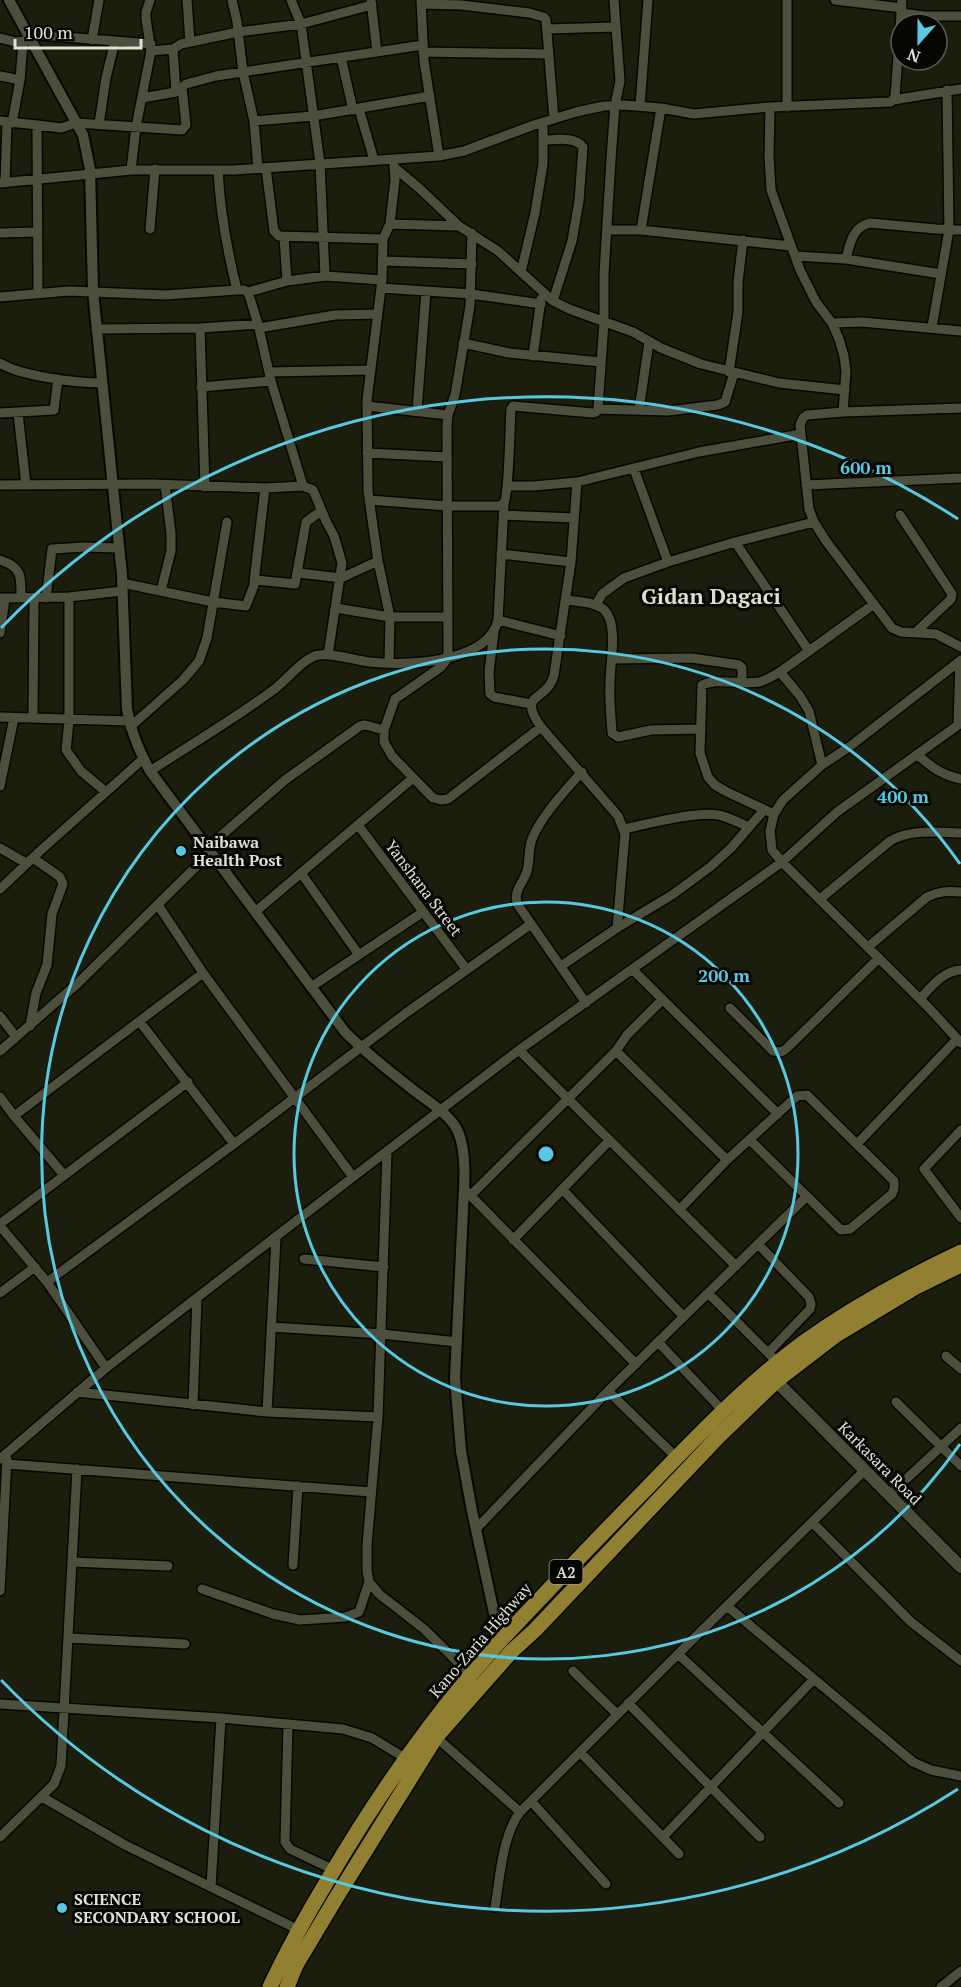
<svg xmlns="http://www.w3.org/2000/svg" width="961" height="1987" font-family="'PT Serif',serif">
<style>
.lines{fill:none;stroke-linecap:round;stroke-linejoin:round}
.minor-casing{stroke:#060800;stroke-width:12}
.tertiary-casing{stroke:#060800;stroke-width:14}
.secondary-casing{stroke:#060800;stroke-width:15}
.trunk-casing{stroke:#060800;stroke-width:18}
.minor{stroke:#4c4f3c;stroke-width:9}
.tertiary{stroke:#4c4f3c;stroke-width:10}
.secondary{stroke:#4c4f3c;stroke-width:12}
.trunk{stroke:#928032;stroke-width:15}
.ring{fill:none;stroke:#58c9e3;stroke-width:3}
.poi-dot{fill:#58c9e3;stroke:#060702;stroke-width:2}
.labels{text-anchor:middle;dominant-baseline:central;stroke-width:6;stroke-linejoin:round;paint-order:stroke}
.shield{fill:#060702;stroke:#9da096;stroke-width:1.5}
.shield-label{font-size:15px;font-weight:bold;fill:#dee1d5}
.poi-label{font-size:16px;font-weight:bold;fill:#dee1d5;stroke:#060702;text-anchor:start}
.street-label{font-size:16px;fill:#dee1d5;stroke:#060702}
.district-label{font-size:22px;font-weight:bold;fill:#dde1ca;stroke:#060702}
.centre{fill:#58c9e3;stroke:#060702;stroke-width:3}
.ring-label{font-size:18px;text-anchor:middle;font-weight:bold;fill:#58c9e3;stroke:#060702;stroke-width:6;stroke-linejoin:round;paint-order:stroke}
</style>
<rect width="100%" height="100%" fill="#1b1e0c"/>
<g class="lines">
<g class="minor-casing">
<path id="minor" d="M187,0L190,42
M232,0L237,22L243,72L254,121L258,168
M291,0L301,24L320,163L325,276
M421,0L424,61L439,156
M835,0L902,8
M371,1L377,52
M422,4L461,5L529,13L544,17L546,20L554,119
M901,13L924,16H961
M547,29L616,27
M28,34L151,44
M0,38L16,42L26,41
M92,40L99,0
M173,49L176,92
M151,51L173,49L181,44L238,32L301,24L372,5
M423,52L549,54
M341,57L353,110
M0,76L20,80
M142,98L176,92L186,84L216,76L423,45
M893,100L961,89
M640,106L648,0
M770,107L769,156L771,190L800,270L816,302L832,323L839,339L844,356L846,371L843,412
M787,107V0
M359,109L374,160
M0,121L37,125L38,293
M254,121L313,116L430,96
M12,123L20,80L23,42
M99,124L106,78L115,41
M37,125L61,128L76,123L182,130L186,125L182,87
M543,140C556,140 574,136 583,147L579,201L572,241L553,301
M266,168L274,231L279,236L383,239
M395,168L419,188L459,226L498,251L553,301L569,309L633,332L661,348L701,364L779,383L845,390
M131,170L136,127L151,51L146,19V12L150,0
M218,170C220,211 227,250 237,290H244L248,292L258,324L271,381L303,486
M0,183L131,170H234L439,156L464,151L534,125L576,112L604,106L624,105L661,108L694,114L770,107L891,102L895,97L902,0
M5,183L7,122
M390,224L459,226
M150,229L155,169
M607,230H641L791,246
M641,230L661,108
M0,233L38,232
M472,233L470,306L455,395L448,415L447,426L448,652L447,659L441,667L395,699L384,730V742L392,756L433,798L441,800L448,799L541,727
M284,237L287,281
M795,256L846,259L941,274
M846,259C850,244 852,227 870,223L936,229L961,230
M383,261L472,264
M521,272L535,213L543,164V123
M381,288L471,294L541,304
M248,292L287,281L325,276L382,280
M0,297L69,291L165,295L237,290
M832,323L862,322L961,331
M932,327L949,230L947,90
M200,328L205,487
M259,328L335,315L378,314
M96,329L200,328L258,324
M463,343L509,353L601,362
M533,356L541,299
M0,363C20,376 77,383 102,383
M269,372L371,370
M729,372L738,312V282L743,240
M201,387L271,381
M367,406L448,415
M961,408L843,412L807,415L803,418L800,425L809,509L814,522L826,541L892,628L901,632L936,634L961,647
M598,409L604,321V274L611,159L615,105L620,81L614,0
M639,410L649,342
M417,411L426,291
M0,413L54,410L58,379
M18,413L26,485
M367,453L447,457
M634,469L668,562
M577,482L571,562L554,675C547,703 516,691 541,727L618,816L625,834L617,928
M0,485L152,484L265,488L303,486L313,490L326,521L334,536L342,563L328,655
M806,485L961,478
M507,486H534L577,482L699,452L801,434
M369,500L447,506H500C501,505 503,504 504,503C509,495 510,424 511,409L513,406L593,413L596,412L598,409L668,411L718,405L725,402L734,373
M503,515L574,518
M900,515L952,594L951,599L915,633
M735,542L809,651
M501,554L571,562
M0,560C23,567 21,578 21,598
M299,573L341,578L378,561
M254,582L265,488
M122,583L213,602L246,606L256,580L295,584L306,522L321,511
M161,591L171,551V533L165,485
M69,597V721L66,750L81,771L106,792
M0,598L69,597L122,591
M46,598L52,549L85,547L119,548
M567,600C579,602 599,602 606,612C618,628 610,663 610,682C609,699 611,716 612,733L618,737L651,730L701,729
M596,605L602,594L624,578L668,562L735,542L814,522
M336,608L390,617H448
M498,620L561,636
M494,632L489,672L490,694L494,697L531,704
M0,633L5,599
M612,659L692,658L739,665L742,668V683
M961,660L849,747L822,765L783,800L774,814L770,831L772,850L782,862L929,1008L961,1043
M389,662L390,617L378,561L368,491L367,400L382,280L383,239L390,224L395,180L394,166
M780,672L800,696L809,711L822,765
M0,717L129,721
M33,718L34,599
M958,725L960,661
M130,727L183,680L199,661L207,638L227,522
M917,754C931,767 942,775 961,779
M150,771C192,744 236,718 276,688C287,679 306,656 319,655C335,653 353,660 369,662C404,666 488,664 498,620L504,504
M582,772C566,789 540,818 532,839C528,849 530,861 527,871C523,884 512,892 518,905L586,1003
M0,786L14,718
M774,814L727,792L715,785L708,777L700,753L702,685C718,678 741,685 759,682C767,680 773,676 780,672L874,604
M358,825L467,970
M624,829C648,824 695,811 718,815C729,817 739,823 749,827
M0,848L26,863
M207,848L285,780L360,726L365,725L384,730
M301,873L359,955
M0,889L40,851L143,759
M820,899L890,841C910,829 938,832 961,833
M158,905L203,973L353,1177
M255,912L413,778
M868,947L927,897C939,891 948,891 961,892
M561,966L617,928L672,895L710,867L731,848L764,810
M633,970L778,1114
M311,987L423,912
M920,999C932,986 943,971 961,970
M730,1008L773,1051L781,1052L785,1050L879,958
M0,1016L16,1037
M140,1022L234,1144
M30,1026L36,993L47,965L52,914L63,884L60,877L33,858
M519,1050L736,1266
M0,1051L77,984L211,852
M616,1051L727,1160
M0,1097L14,1116L64,1175
M14,1116L203,973
M961,1130L924,1169L961,1218
M857,1144L957,1039
M387,1152L378,1417L367,1545V1570L369,1582L379,1594L424,1629L470,1674
M563,1190L683,1316
M467,1192L636,1364
M471,1195L616,1051L627,1035L662,1000
M679,1210L727,1160L797,1096L807,1095L894,1181V1189L892,1194L850,1229L841,1230L750,1140
M0,1224L188,1082
M0,1226L47,1282L106,1368
M513,1240L609,1141
M758,1244L809,1297L811,1304L810,1309L768,1353
M304,1259L384,1267
M47,1282L234,1144L406,1013L531,924
M0,1293L35,1267
M708,1293L772,1357
M271,1327L382,1334L457,1342
M658,1342L723,1411
M946,1356L961,1369
M608,1391L676,1457
M77,1392L267,1412L378,1417
M896,1402L961,1466
M193,1405L197,1298
M267,1412L276,1238
M0,1459L106,1368L353,1177L519,1050L782,862L837,812L961,723
M7,1464L371,1492
M888,1496L961,1428
M813,1523L911,1622L961,1661
M476,1529L608,1391L806,1197
M72,1562L168,1566
M293,1565L298,1486
M202,1589L273,1614L300,1620L345,1617L359,1612L369,1582
M0,1591L7,1459
M727,1606L913,1762L931,1770L961,1776
M68,1638L185,1644
M678,1654L839,1803
M573,1671L617,1714
M628,1703L760,1837
M0,1704L221,1718L343,1729L372,1738L405,1758
M288,1724L285,1842L290,1849L334,1870
M436,1737L520,1812
M580,1752L679,1854
M42,1797L125,1845L299,1930
M531,1801L606,1884
M0,1837L54,1784L61,1766L77,1469
M663,1837L813,1680
M211,1887L221,1718
M495,1907C500,1878 502,1836 520,1812L678,1654L864,1471
M941,1987L961,1971"/>
</g>
<g class="tertiary-casing">
<path id="tertiary" d="M9,0L83,135L90,169L93,291L122,575L127,709C131,732 139,751 150,771L345,1032C366,1053 389,1071 412,1089C426,1100 445,1111 455,1126C465,1142 465,1171 464,1189L455,1378L461,1451L472,1511L500,1641L502,1643"/>
</g>
<g class="secondary-casing">
<path id="secondary" d="M776,1381L961,1567"/>
</g>
<g class="trunk-casing">
<path id="trunk" d="M270,1987C287,1950 308,1913 329,1878C379,1793 434,1714 500,1641C549,1589 598,1538 648,1487C697,1436 747,1384 804,1342C853,1307 906,1278 961,1252
M287,1987L296,1965L336,1898L436,1737L511,1652L535,1630L718,1437L776,1381L836,1335L914,1288L961,1265"/>
</g>
<use href="#minor" class="minor"/>
<use href="#tertiary" class="tertiary"/>
<use href="#secondary" class="secondary"/>
<use href="#trunk" class="trunk"/>
</g>
<g class="ring">
<circle cx="546" cy="1154" r="252"/>
<path d="M960 1444A505 505 0 1 1 960 864"/>
<path d="M958 1789A757 757 0 0 1 1 1680M1 628A757 757 0 0 1 958 519"/>
</g>
<g class="poi-dot">
<circle cx="181" cy="851" r="6"/>
<circle cx="62" cy="1908" r="6"/>
</g>
<g class="labels">
<rect class="shield" x="549.5" y="1560" width="33" height="24" rx="4.5"/>
<g class="shield-label">
<text x="566" y="1572">A2</text>
</g>
<g class="poi-label">
<text x="193" y="842">Naibawa<tspan x="193" dy="18">Health Post</tspan></text>
<text x="74" y="1899">SCIENCE<tspan x="74" dy="18">SECONDARY SCHOOL</tspan></text>
</g>
<g class="street-label">
<text transform="translate(424 888) rotate(53)">Yanshana Street</text>
<text transform="translate(880 1463) rotate(45)">Karkasara Road</text>
<text transform="translate(480 1640) rotate(-49)">Kano-Zaria Highway</text>
</g>
<g class="district-label">
<text x="711" y="595">Gidan Dagaci</text>
</g>
</g>
<circle cx="546" cy="1154" r="9" class="centre"/>
<g class="ring-label">
<text x="866" y="474">600 m</text>
<text x="903" y="803">400 m</text>
<text x="724" y="982">200 m</text>
</g>
<g transform="translate(919 42) rotate(201)"><circle r="28" fill="#060702" stroke="#5c5e56" stroke-width="1.5"/>
<path d="M0-4.5L10 22L0 15L-10 22Z" fill="#58c9e3"/>
<text y="-9" font-size="16" font-weight="bold" text-anchor="middle" fill="#dee1d5">N</text>
</g>
<path d="M15 39v9h126v-9" fill="none" stroke="#dee1d5" stroke-width="3"/>
<text x="24" y="39" font-size="18" fill="#dee1d5" stroke="#060702" stroke-width="4.5" paint-order="stroke">100 m</text>
</svg>
